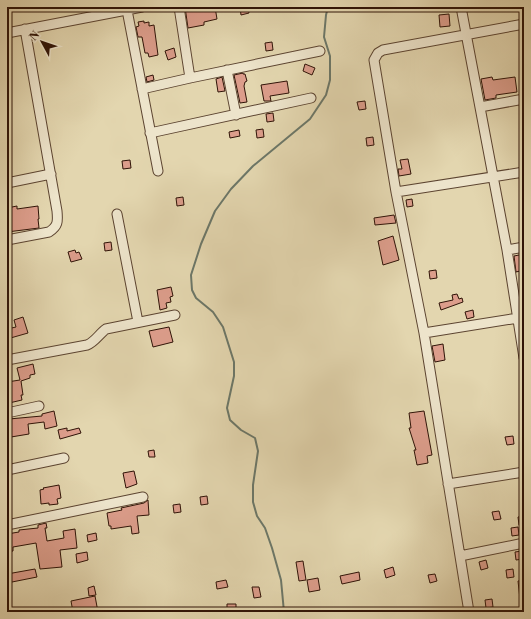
<svg xmlns="http://www.w3.org/2000/svg" width="531" height="619" font-family="'Libre Bodoni',serif">
<style>
.lines{fill:none;stroke-linecap:round;stroke-linejoin:round}
.stream{stroke:#6c7768;stroke-width:2}
.building{fill:#dc9d8b;stroke:#2f1307}
.minor-casing{stroke:#5c4431;stroke-width:11}
.minor{stroke:#ede4cb;stroke-width:9}
</style>
<rect width="100%" height="100%" fill="#e3d6af"/>
<filter id="stains"><feTurbulence type="fractalNoise" baseFrequency=".005" numOctaves="4"/><feColorMatrix values="0 0 0 0 .2 0 0 0 0 .09 0 0 0 0 .02 0 0 0 .5 -.17"/></filter>
<radialGradient id="worn" r=".72"><stop offset=".6" stop-color="#630" stop-opacity="0"/><stop offset="1" stop-color="#630" stop-opacity=".3"/></radialGradient>
<g class="lines">
<path class="stream" d="M284,612L281,580L272,548L265,528L257,516L253,502V485L258,451L255,438L241,430L230,420L227,408L234,376V362L223,327L213,312L196,298L192,290L191,275L201,244L215,211L231,189L253,166L310,119L326,95L330,80V56L324,37L326,15L328,7"/>
</g>
<path class="building" d="M185,7H215L217,19L204,22V25L188,28Z
M240,7H248L249,13L241,15Z
M449,14L450,26L440,27L439,15Z
M144,21V23L149,22V26L154,25L158,55L149,57L148,53H145L142,37H138L136,27L139,26L138,22Z
M272,42L273,50L266,51L265,43Z
M174,48L176,57L168,60L165,51Z
M305,64L315,68L312,75L303,71Z
M243,73V74H245L247,81L245,82L244,86L247,102L240,103L234,75Z
M153,75L154,80L147,82L146,77Z
M222,77L225,91L218,92L216,79Z
M492,77L493,80L515,77L517,92L496,95V98L485,100L481,79Z
M287,81L289,93L270,96L271,101H264L261,85Z
M365,101L366,109L359,110L357,102Z
M273,113L274,121L267,122L266,114Z
M263,129L264,137L257,138L256,130Z
M239,130L240,136L230,138L229,132Z
M373,137L374,145L367,146L366,138Z
M408,159L411,174L399,176L398,169H402L400,160Z
M130,160L131,168L123,169L122,161Z
M183,197L184,205L177,206L176,198Z
M412,199L413,206L407,207L406,200Z
M17,206V209L38,206L39,219H38L39,228L7,232V208Z
M394,215L396,223L375,225L374,218Z
M393,236L399,260L383,265L378,241Z
M111,242L112,250L105,251L104,243Z
M75,250L76,253L79,252L82,259L71,262L68,252Z
M524,254V270L516,272L514,256Z
M436,270L437,278L430,279L429,271Z
M171,287L173,296L170,297L171,302L166,303L167,308L160,310L157,290Z
M457,294L459,299L462,298L463,302L441,310L439,303L453,300L452,295Z
M473,310L474,317L467,319L465,312Z
M23,317L28,333L7,339V329L16,327L14,320Z
M169,327L173,342L153,347L149,331Z
M443,344L445,360L435,362L432,346Z
M33,364L35,374L30,375V378L21,381L23,395H21L22,400L9,403L7,382L20,380L17,368Z
M54,411L57,426L45,429L44,422L28,424L29,434L11,437L9,419L42,416V414Z
M424,411L432,455L427,456L428,463L417,465L414,450H416L409,428H411L409,413Z
M67,428V431L79,428L81,433L60,439L58,430Z
M513,436L514,444L507,445L505,437Z
M154,450L155,457H149L148,451Z
M134,471L137,484L126,488L123,473Z
M59,485L61,498L57,499L58,504L49,505V503L41,504L40,490L44,489L43,488Z
M207,496L208,504L201,505L200,497Z
M148,500L149,515L137,516L139,533L132,534L131,526L111,529V526H109L107,513L122,510L121,508L144,503Z
M180,504L181,512L174,513L173,505Z
M499,511L501,519L494,520L492,512Z
M524,516V524L519,525L518,517Z
M46,523L47,528H45L47,541L64,538L63,531L75,529L77,548L60,550L62,567L40,569L36,543L13,547V551L7,552V534L19,532V530L38,528V525Z
M518,527L519,535L512,536L511,528Z
M96,533L97,540L88,542L87,535Z
M522,551L523,559L516,560L515,552Z
M87,552L88,560L77,563L76,554Z
M486,560L488,568L481,570L479,562Z
M303,561L306,580L299,581L296,562Z
M393,567L395,575L386,578L384,570Z
M35,569L37,577L7,583V574Z
M513,569L514,577L507,578L506,570Z
M359,572L360,580L342,584L340,576Z
M435,574L437,581L430,583L428,575Z
M318,578L320,590L309,592L307,580Z
M226,580L228,587L217,589L216,582Z
M524,580V599H520L518,581Z
M94,586L96,595L89,596L88,588Z
M252,587H259L261,597L254,598Z
M95,596L98,612H73L71,601Z
M492,599L493,607L486,608L485,600Z
M227,604H236V612H227Z"/>
<g class="lines">
<g class="minor-casing">
<path id="minor" d="M179,7L190,78
M461,7L507,250L524,358
M127,10L158,171
M7,33L142,7
M227,70L236,115
M142,89L190,78L320,51
M480,107L524,99
M150,133L311,98
M7,183L51,174
M396,192L524,172
M117,214L138,322
M7,240L49,232C58,226 58,222 57,211L25,29
M507,250L524,247
M424,333L518,318
M7,360L87,345C95,342 99,334 106,329L175,315
M7,413L39,406
M7,470L64,458
M448,484L524,472
M7,525L143,497
M460,556L524,543
M469,612L424,333L396,192L374,60L378,53L383,50L524,24"/>
</g>
<use href="#minor" class="minor"/>
</g>
<rect width="531" height="619" fill="none" stroke="#e3d6af" stroke-width="24"/>
<rect x="8" y="8" width="515" height="603" fill="none" stroke="#2f1307" stroke-width="2"/>
<rect x="12" y="12" width="507" height="595" fill="none" stroke="#2f1307"/>
<g transform="translate(42 42) rotate(310)" stroke="#ede4cb" stroke-width="3" paint-order="stroke">
<path d="M0-3L7 15L0 10L-7 15Z" fill="#2f1307"/>
<text y="-6" font-size="11" font-weight="bold" text-anchor="middle" fill="#2f1307">N</text>
</g>
<rect width="100%" height="100%" filter="url(#stains)"/>
<rect width="100%" height="100%" fill="url(#worn)"/>
</svg>
